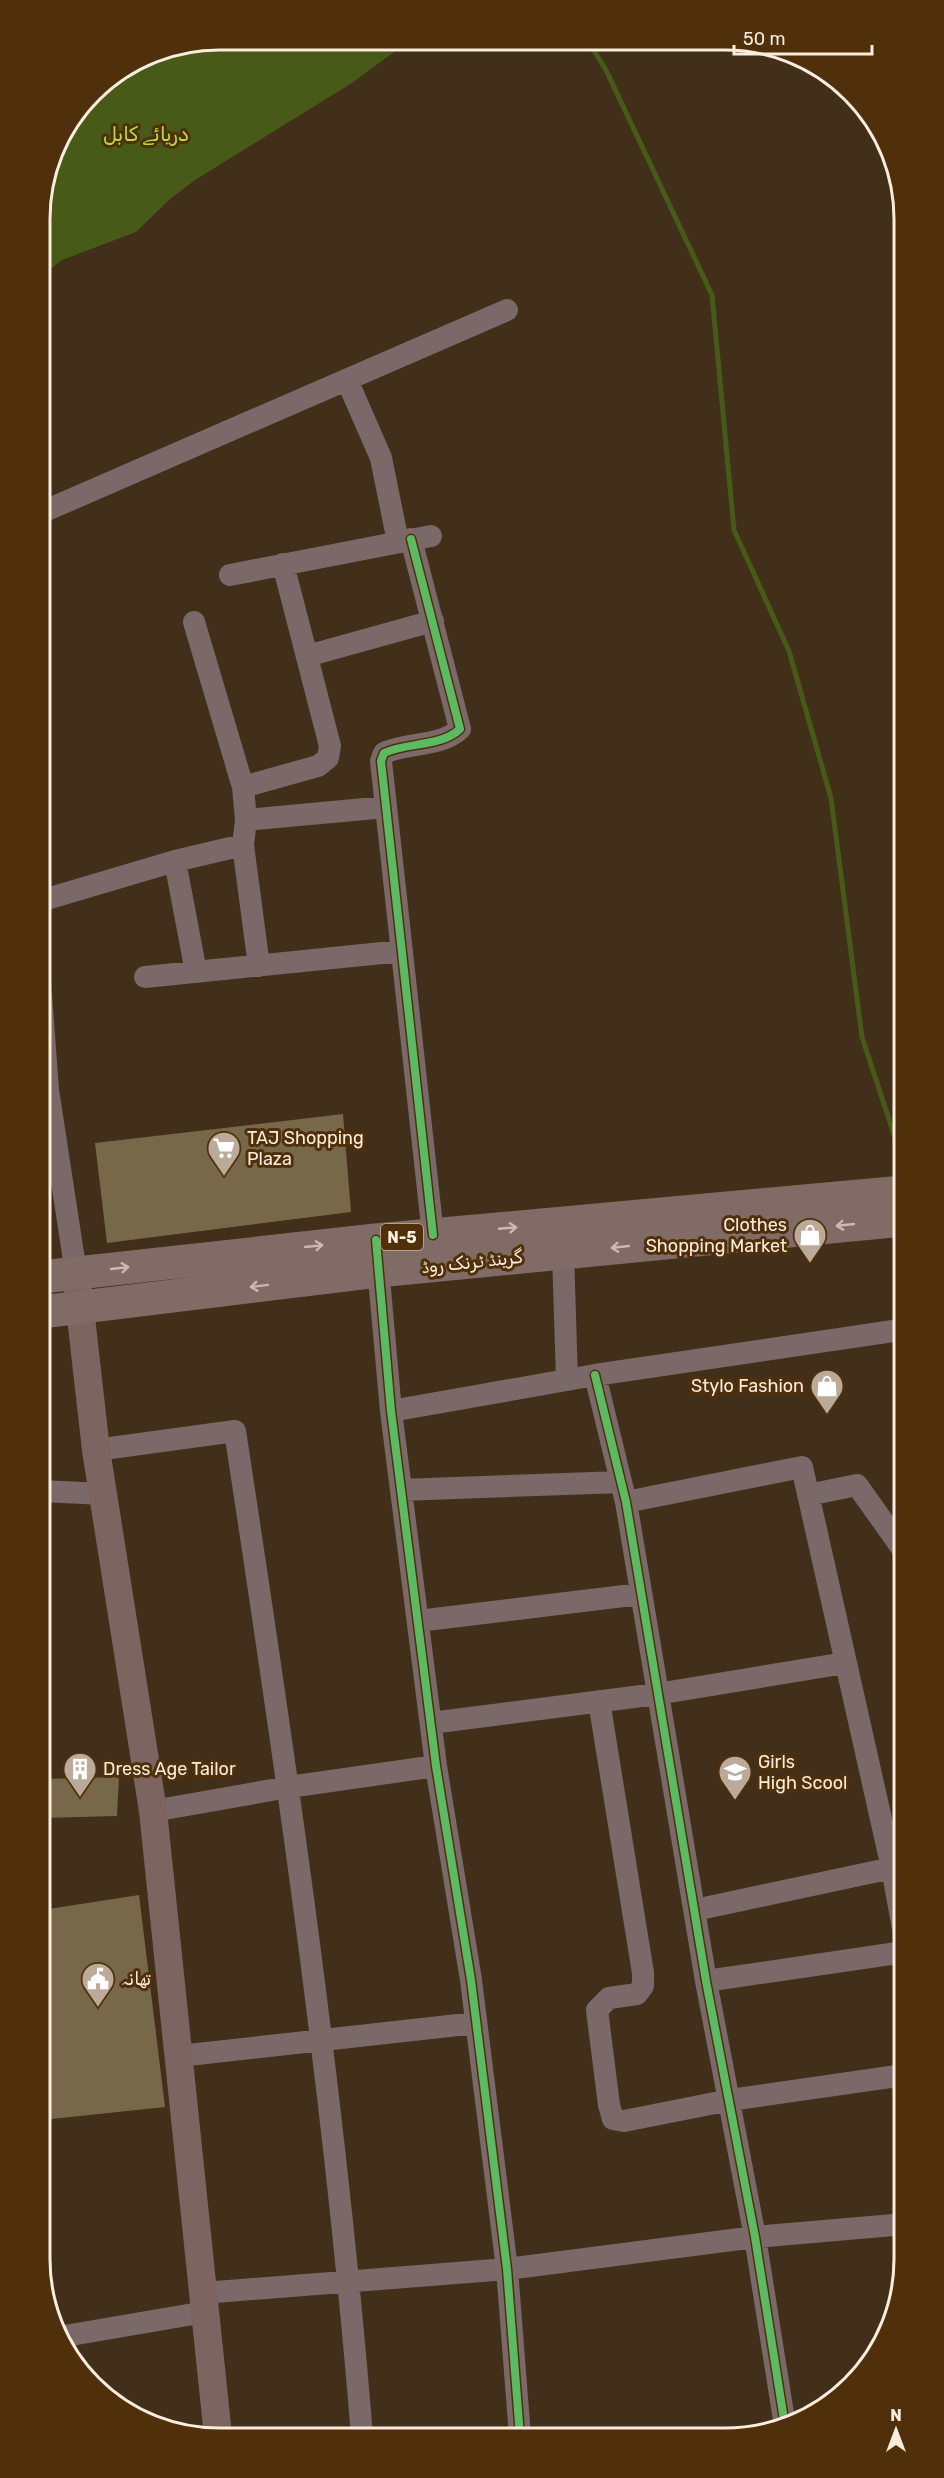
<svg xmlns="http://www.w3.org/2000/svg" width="944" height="2478" font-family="Rubik,'Noto Naskh Arabic',sans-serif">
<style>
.built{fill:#56340a}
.water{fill:#475a18}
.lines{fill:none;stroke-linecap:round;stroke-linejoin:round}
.stream{stroke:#475a18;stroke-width:5}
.building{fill:#78684a}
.minor{stroke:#7b6868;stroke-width:22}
.major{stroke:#7c6561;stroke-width:28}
.highway{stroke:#816b66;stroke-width:33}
.cycleway-casing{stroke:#50300b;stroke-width:11}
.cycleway{stroke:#5cba63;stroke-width:8}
.oneway{stroke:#cbb8ae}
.labels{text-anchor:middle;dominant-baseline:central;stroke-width:6;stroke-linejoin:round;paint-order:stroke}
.shield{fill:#50300b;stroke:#c8b49f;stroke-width:1.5}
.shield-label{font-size:16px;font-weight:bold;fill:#fcecde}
.poi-label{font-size:18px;fill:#fcecde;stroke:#50300b;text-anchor:start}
.street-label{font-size:18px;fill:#fcecde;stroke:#50300b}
.water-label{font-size:20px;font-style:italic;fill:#b0e23b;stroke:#50300b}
.rim{fill:none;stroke:#fcecde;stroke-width:3}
</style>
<rect width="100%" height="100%" fill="#412f1a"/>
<path class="built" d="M41,1172L48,1240L41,1241Z"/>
<path class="water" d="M219,39L410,40L352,83L195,180L169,200L136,232L62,260L40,277L39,206L58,139L100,84L150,53Z"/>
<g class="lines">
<path class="stream" d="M588,41L606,70L712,295L734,530L789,651L831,798L862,1037L903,1162"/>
</g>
<path class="building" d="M343,1114L351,1212L107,1243L95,1143Z
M119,1777L117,1816L42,1818V1779Z
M139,1895L165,2107L42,2120V1910Z"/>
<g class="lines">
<path class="minor" d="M347,380L381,458L398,542
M40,513L507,310
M411,539L460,729C441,747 407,742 384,753L381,761L433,1235
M230,575L431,536
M194,622L243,787L246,820L243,845L259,966
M307,656L433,621
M243,787L318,766L328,758L330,746L283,564
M246,820L386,807
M175,861L196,972
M40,901L175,861L243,845
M145,977L402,951
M41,994L48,1090L76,1273
M563,1253L567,1380
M377,1256L391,1411L436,1766L471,1980L507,2269L520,2436
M595,1375L626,1502L706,1981L755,2237L785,2426
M391,1411L595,1375L900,1330
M96,1450L235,1431C286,1765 335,2099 362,2436
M401,1490L621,1482
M41,1491L104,1494
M808,1495L857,1485L904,1551
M626,1502L802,1467L892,1868L904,1934
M418,1621L640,1594
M599,1701L643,1973V1986L637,1994L609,1998L597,2010L609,2105L613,2119L624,2121L730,2100L904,2075
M431,1723L657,1694L845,1663
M153,1811L289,1787L436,1766
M695,1910L892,1868
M706,1981L904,1952
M179,2056L476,2023
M203,2293L507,2269L755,2237L905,2224
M59,2337L205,2312"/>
<path class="major" d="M76,1273L96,1450L153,1811L218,2436"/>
<path class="highway" d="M41,1277L376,1240L903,1192
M41,1312L378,1271L903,1220"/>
<g class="cycleway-casing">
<path id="cycleway" d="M411,539L460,729C441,747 407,742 384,753L381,761L433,1235
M376,1240L391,1411L436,1766L471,1980L507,2269L520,2436
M595,1375L626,1502L706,1981L755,2237L785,2426"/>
</g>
<use href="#cycleway" class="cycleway"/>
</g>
<defs><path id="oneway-shaft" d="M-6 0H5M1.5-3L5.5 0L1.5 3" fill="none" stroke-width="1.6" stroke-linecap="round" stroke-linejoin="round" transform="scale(1.5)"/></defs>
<g class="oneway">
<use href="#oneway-shaft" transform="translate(845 1225) rotate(174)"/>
<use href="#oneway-shaft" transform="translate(508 1228) rotate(-5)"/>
<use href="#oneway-shaft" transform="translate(314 1246) rotate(-6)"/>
<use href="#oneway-shaft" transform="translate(620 1247) rotate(174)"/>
<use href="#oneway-shaft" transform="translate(120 1268) rotate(-6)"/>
<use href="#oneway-shaft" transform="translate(259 1286) rotate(173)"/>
</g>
<defs>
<g id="supermarket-pin" transform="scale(1.725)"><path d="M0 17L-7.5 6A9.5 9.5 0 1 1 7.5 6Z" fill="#ba9" stroke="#50300b"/><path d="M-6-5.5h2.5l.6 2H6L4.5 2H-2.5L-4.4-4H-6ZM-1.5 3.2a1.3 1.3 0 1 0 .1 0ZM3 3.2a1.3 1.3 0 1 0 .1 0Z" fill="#fff"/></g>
<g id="shop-pin" transform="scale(1.725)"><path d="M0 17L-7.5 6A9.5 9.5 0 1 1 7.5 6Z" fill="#ba9" stroke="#50300b"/><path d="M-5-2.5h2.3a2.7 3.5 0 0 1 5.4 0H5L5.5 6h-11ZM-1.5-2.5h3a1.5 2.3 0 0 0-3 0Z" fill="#fff"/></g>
<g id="building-pin" transform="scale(1.725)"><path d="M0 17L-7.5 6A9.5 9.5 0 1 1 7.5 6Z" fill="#ba9" stroke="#50300b"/><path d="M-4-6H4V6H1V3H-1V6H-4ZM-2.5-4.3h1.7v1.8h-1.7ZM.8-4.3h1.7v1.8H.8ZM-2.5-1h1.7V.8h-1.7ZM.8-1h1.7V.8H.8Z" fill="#fff"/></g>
<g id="school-pin" transform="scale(1.725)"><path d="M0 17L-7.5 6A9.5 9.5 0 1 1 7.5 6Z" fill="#ba9" stroke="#50300b"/><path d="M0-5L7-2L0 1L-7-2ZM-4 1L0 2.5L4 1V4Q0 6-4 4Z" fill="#fff"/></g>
<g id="civic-pin" transform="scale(1.725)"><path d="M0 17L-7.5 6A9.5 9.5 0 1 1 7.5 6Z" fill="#ba9" stroke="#50300b"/><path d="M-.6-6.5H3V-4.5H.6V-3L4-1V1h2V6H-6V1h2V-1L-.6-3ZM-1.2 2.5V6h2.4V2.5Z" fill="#fff"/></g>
</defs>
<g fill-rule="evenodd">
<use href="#supermarket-pin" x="224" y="1148"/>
<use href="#shop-pin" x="810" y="1235"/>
<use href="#shop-pin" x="827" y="1386"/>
<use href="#building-pin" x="80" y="1769"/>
<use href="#school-pin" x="735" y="1772"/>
<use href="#civic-pin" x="98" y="1979"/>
</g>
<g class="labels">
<rect class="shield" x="381" y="1224" width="42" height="26" rx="4.5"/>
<g class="shield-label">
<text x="402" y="1237">N-5</text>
</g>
<g class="poi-label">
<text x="247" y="1138">TAJ Shopping<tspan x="247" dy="21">Plaza</tspan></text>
<text x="787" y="1225" text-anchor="end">Clothes<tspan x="787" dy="21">Shopping Market</tspan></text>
<text x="804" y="1386" text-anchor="end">Stylo Fashion</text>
<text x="758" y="1762">Girls<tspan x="758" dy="21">High Scool</tspan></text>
<text x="103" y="1769">Dress Age Tailor</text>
<text x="121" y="1979">تھانہ</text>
</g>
<g class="street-label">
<text transform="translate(472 1262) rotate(-6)">گرینڈ ٹرنک روڈ</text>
</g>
<g class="water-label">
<text x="146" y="134">دریائے کابل</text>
</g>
</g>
<path d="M0 0H944V2478H0ZM219 50H725A169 169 0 0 1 894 219V2259A169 169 0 0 1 725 2428H219A169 169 0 0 1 50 2259V219A169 169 0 0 1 219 50Z" fill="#50300b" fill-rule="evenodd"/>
<path class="rim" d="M219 50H725A169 169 0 0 1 894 219V2259A169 169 0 0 1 725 2428H219A169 169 0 0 1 50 2259V219A169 169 0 0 1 219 50Z"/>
<g transform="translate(896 2430)" stroke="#50300b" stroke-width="4.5" paint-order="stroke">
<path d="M0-4.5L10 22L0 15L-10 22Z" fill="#fcecde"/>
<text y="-9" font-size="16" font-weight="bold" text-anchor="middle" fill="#fcecde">N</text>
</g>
<path d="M734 45v9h138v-9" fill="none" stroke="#fcecde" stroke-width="3"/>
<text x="743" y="45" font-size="18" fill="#fcecde" stroke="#50300b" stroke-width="4.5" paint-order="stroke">50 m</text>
</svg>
